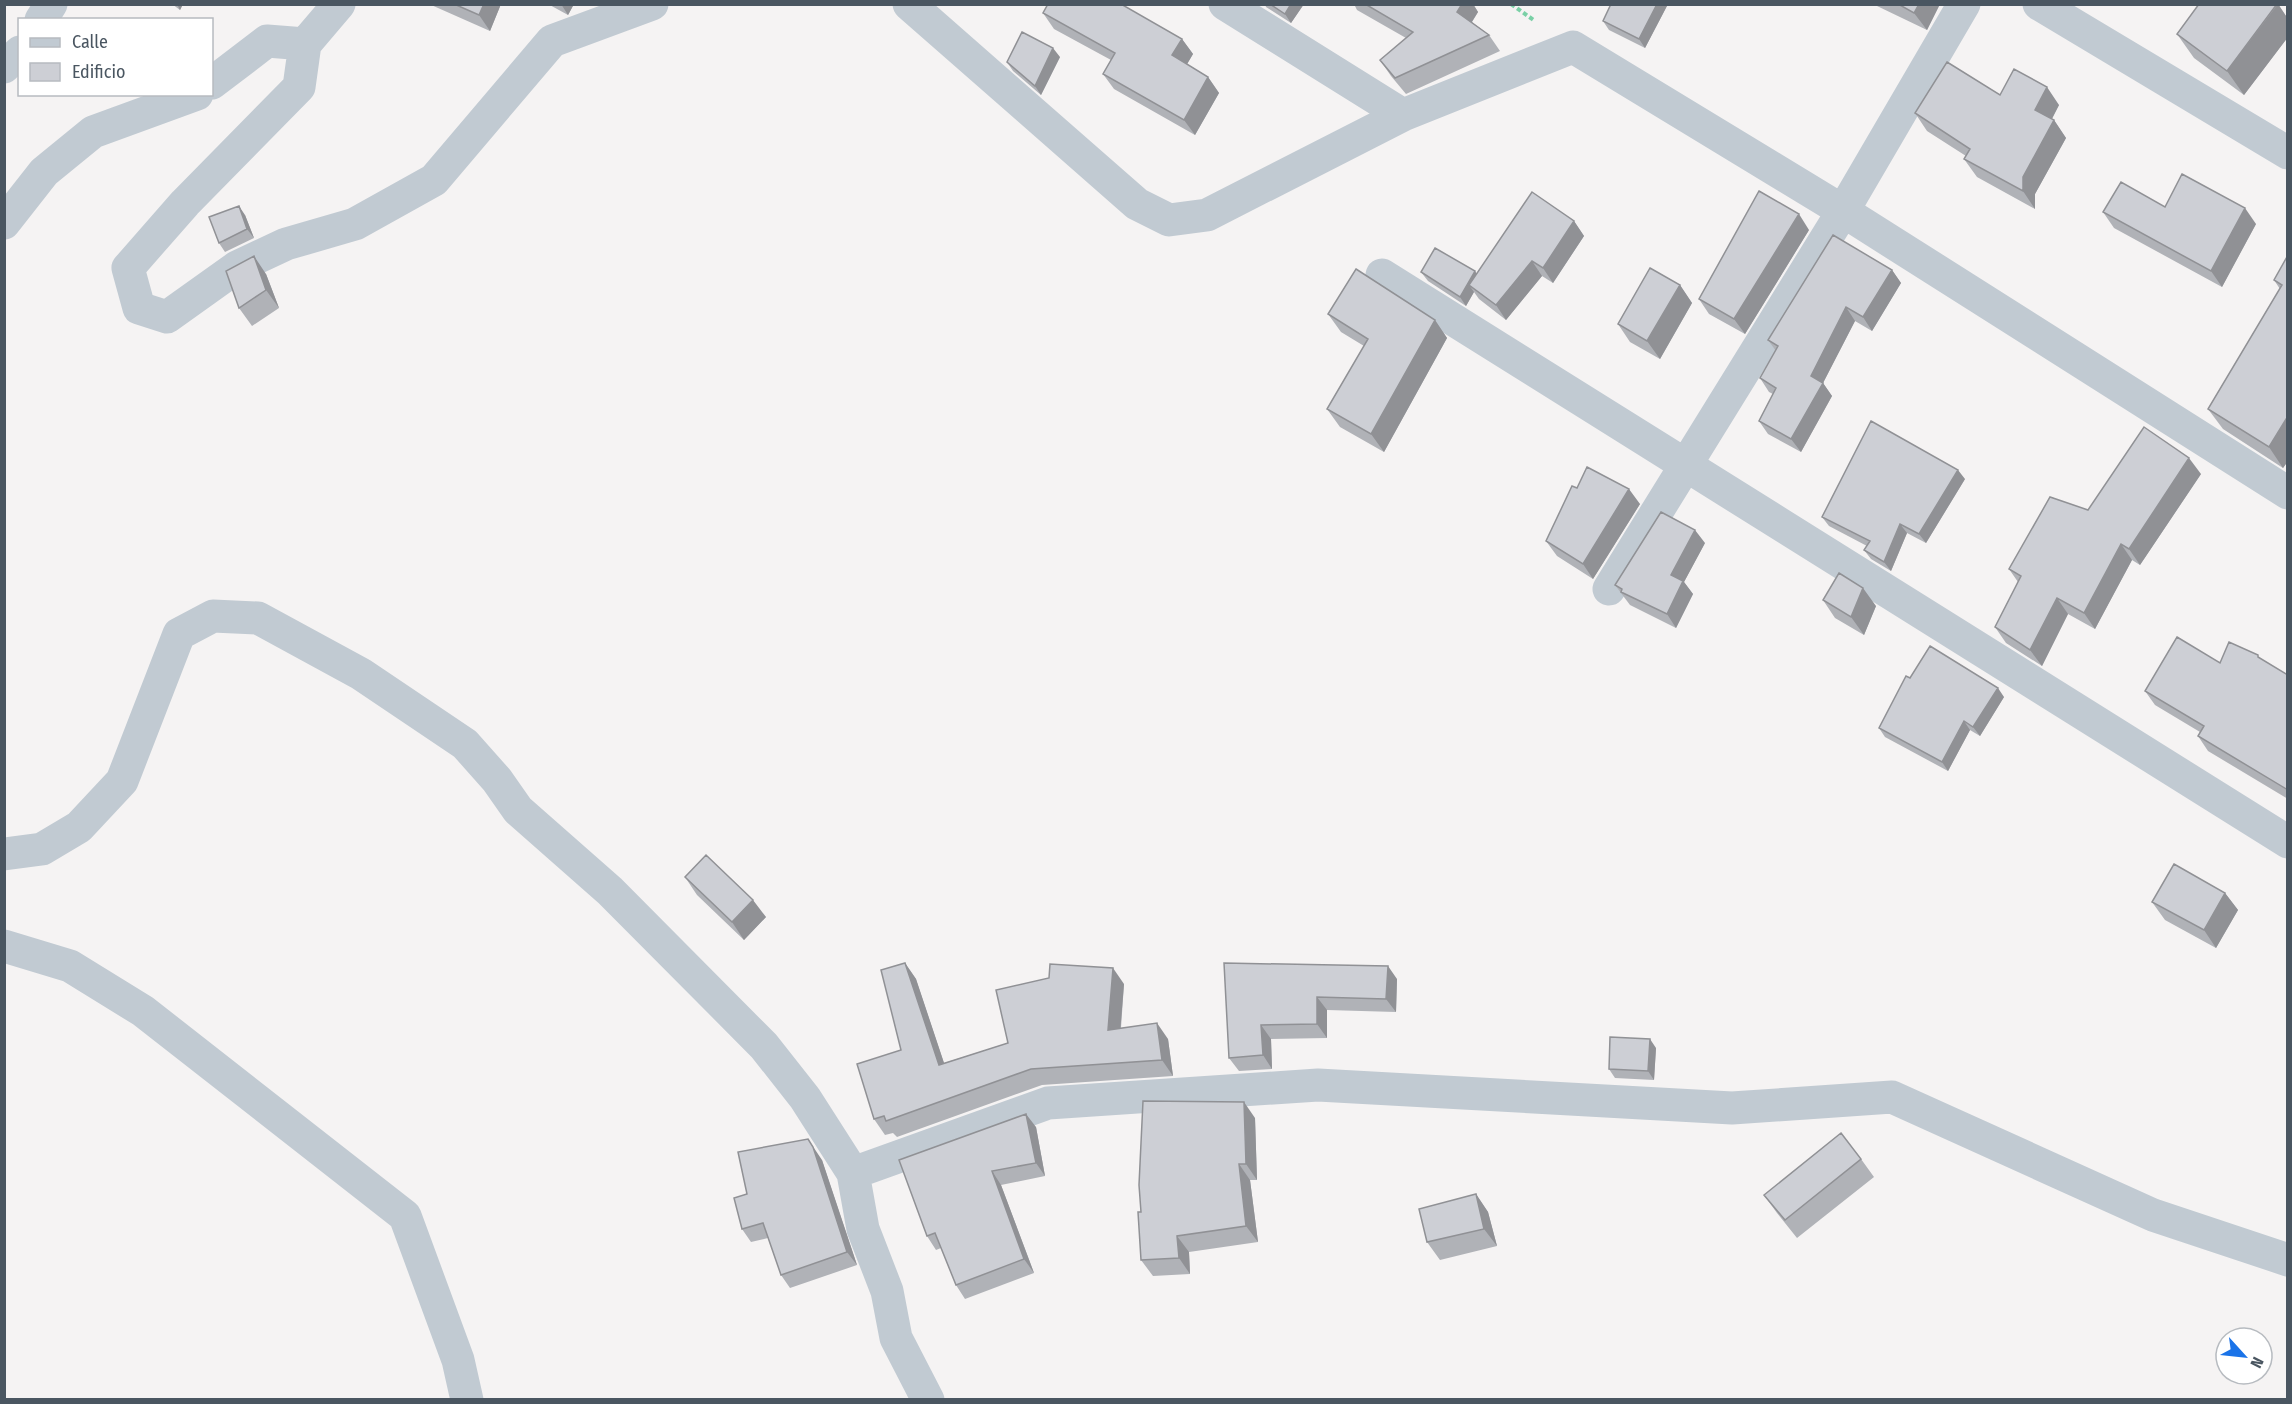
<svg xmlns="http://www.w3.org/2000/svg" width="2292" height="1404" font-family="'Fira Sans Condensed',sans-serif">
<style>
.lines{fill:none;stroke-linecap:round;stroke-linejoin:round}
.path{stroke:#7ad0a6;stroke-width:4;stroke-dasharray:4.5 3;stroke-linecap:butt}
.minor{stroke:#c1cad2;stroke-width:33}
.wall{fill:#b0b2b7}
.shaded-wall{fill:#909195}
.building{fill:#cdcfd5;stroke:#909195;stroke-width:1.5}
</style>
<rect width="100%" height="100%" fill="#f5f3f3"/>
<g class="lines">
<path class="path" d="M1511,4L1535,21"/>
<path class="minor" d="M909,4L1137,204L1169,220L1207,215L1403,115L1573,47L1843,211L2288,493
M1225,4L1403,115
M2039,4L2288,153
M41,20L51,4
M305,44L339,4
M4,67L20,52
M212,83L267,41L305,44L299,87L185,203L128,268L139,308L167,317L237,267L286,244L355,224L434,180L552,41L652,4
M4,223L44,172L93,132L197,94
M1382,275L2288,842
M1609,589L1843,211L1964,4
M4,854L42,849L79,827L122,781L179,634L213,616L258,618L361,674L465,744L497,780L518,810L610,891L764,1046L805,1098L853,1173L863,1229L887,1291L896,1338L928,1400
M4,946L70,966L143,1011L405,1216L458,1360L467,1400
M853,1173L1048,1103L1318,1085L1732,1108L1892,1097L2153,1215L2288,1260"/>
</g>
<path class="wall" d="M172,4H183L180,10Z
M429,4H501L490,31Z
M548,4H574L568,15Z
M1265,4H1304L1291,23L1266,7Z
M1354,4H1473L1478,12L1472,22L1489,35L1500,51L1406,94L1391,76L1380,60L1406,38L1357,10Z
M1668,4L1645,48L1609,30L1603,21Z
M1876,4H1940L1927,30L1877,6Z
M2278,4L2288,19V37L2244,95L2194,58L2177,34Z
M1043,13L1182,39L1193,54L1187,64L1208,77L1219,93L1195,135L1114,89L1103,74L1111,60L1054,29Z
M1060,57L1041,95L1013,71L1007,62Z
M2000,95L2059,105L2052,119L2054,120L2066,138L2035,194V209L1977,177L1964,159L1966,156L1927,131L1915,113Z
M2165,207L2256,224L2222,287L2114,228L2103,212Z
M245,215L254,238L225,252L219,243Z
M1574,221L1584,236L1553,283L1542,276L1506,320L1479,299L1474,292L1466,306L1428,281L1421,272L1477,273Z
M1809,230L1745,334L1709,314L1699,299Z
M2288,255V461L2283,468L2223,429L2208,409L2280,289L2274,280Z
M1892,270L1901,283L1872,331L1855,321L1823,383L1832,396L1801,452L1768,434L1759,421L1773,394L1769,392L1760,378L1776,351L1768,340Z
M266,274L279,308L252,326L239,308Z
M1680,285L1692,303L1660,359L1630,342L1618,324Z
M1328,314L1435,320L1447,338L1384,452L1340,427L1327,409L1364,346L1341,332Z
M2201,474L2140,565L2132,560L2095,629L2068,614L2042,666L2006,643L1995,627L2018,582L2009,569L2088,510Z
M1965,479L1926,543L1907,533L1891,571L1871,559L1864,550L1867,546L1829,526L1822,517Z
M1577,488L1640,504L1593,579L1557,556L1546,541Z
M1705,543L1684,582L1693,594L1676,628L1630,605L1615,585Z
M1823,600L1876,606L1864,635L1835,618Z
M2261,660L2288,675V799L2208,751L2198,736L2200,732L2155,705L2145,691L2220,663Z
M1910,678L2004,697L1980,736L1970,730L1948,771L1885,737L1879,728Z
M685,877L766,917L744,940L697,895Z
M2225,893L2238,910L2216,948L2165,920L2152,902Z
M905,963L916,979L944,1063L1008,1043L1124,984L1121,1028L1168,1039L1173,1076L1042,1085L897,1137L893,1133L885,1135L874,1119L901,1050Z
M1224,963L1397,979L1396,1012L1327,1010V1038L1271,1039L1272,1069L1239,1071L1229,1058Z
M1656,1048L1654,1080L1615,1078L1609,1069Z
M1255,1118L1257,1180H1250L1258,1242L1189,1252L1190,1274L1153,1276L1141,1260V1212Z
M1036,1127L1045,1176L1001,1185L1034,1273L965,1299L956,1285L941,1248L936,1250L927,1236Z
M1861,1159L1874,1177L1797,1238L1777,1213L1764,1195Z
M822,1160L857,1265L790,1288L781,1275L768,1238L751,1242L742,1229L747,1194Z
M1476,1194L1488,1212L1497,1246L1440,1260L1427,1242Z"/>
<path class="shaded-wall" d="M177,4H183L180,10Z
M484,4H501L490,31L479,15Z
M561,4H574L568,15Z
M1291,4H1304L1291,23L1285,14Z
M1462,4H1473L1478,12L1468,28L1457,12Z
M1657,4H1668L1645,48L1639,39Z
M1919,4H1940L1927,30L1914,13Z
M2278,4L2288,19V37L2244,95L2227,71Z
M1182,39L1193,54L1183,71L1172,55Z
M1053,48L1060,57L1041,95L1035,86Z
M1208,77L1219,93L1195,135L1184,120Z
M2047,87L2059,105L2047,128L2035,110Z
M2054,120L2066,138L2035,194V209L2023,191V177Z
M239,206L245,215L254,238L247,229Z
M2245,208L2256,224L2222,287L2211,271Z
M1799,214L1809,230L1745,334L1734,319Z
M1574,221L1584,236L1553,283L1543,268Z
M254,256L266,274L279,308L266,290Z
M1532,261L1542,276L1506,320L1496,305Z
M1892,270L1901,283L1872,331L1863,317Z
M1475,271L1481,280L1469,285L1474,292L1466,306L1460,297Z
M1680,285L1692,303L1660,359L1647,341Z
M1846,307L1855,321L1823,383L1832,396L1801,452L1791,439L1811,376Z
M1435,320L1447,338L1384,452L1371,434Z
M2288,416V461L2283,468L2269,447Z
M2189,458L2201,474L2140,565L2129,549Z
M1958,470L1965,479L1926,543L1919,534Z
M1629,489L1640,504L1593,579L1583,564Z
M1900,524L1907,533L1891,571L1884,562Z
M1695,530L1705,543L1684,582L1693,594L1676,628L1667,614L1671,575Z
M2121,544L2132,560L2095,629L2084,613Z
M1863,588L1876,606L1864,635L1851,617Z
M2057,598L2068,614L2042,666L2030,650Z
M1998,688L2004,697L1980,736L1973,727Z
M1964,721L1970,730L1948,771L1942,762Z
M2225,893L2238,910L2216,948L2204,930Z
M753,900L766,917L744,940L732,922Z
M905,963L916,979L950,1081L939,1065Z
M1388,966L1397,979L1396,1012L1386,999Z
M1113,968L1124,984L1119,1046L1108,1030Z
M1317,997L1327,1010V1038L1317,1024Z
M1157,1023L1168,1039L1173,1076L1162,1060Z
M1261,1025L1271,1039L1272,1069L1263,1055Z
M1650,1039L1656,1048L1654,1080L1648,1071Z
M1244,1102L1255,1118L1257,1180L1246,1164Z
M1026,1114L1036,1127L1045,1176L1036,1163Z
M808,1139L822,1160L857,1265L847,1252Z
M1239,1164L1250,1180L1258,1242L1246,1226Z
M992,1171L1001,1185L1034,1273L1024,1259Z
M1476,1194L1488,1212L1497,1246L1484,1229Z
M1177,1236L1189,1252L1190,1274L1179,1258Z"/>
<path class="building" d="M454,4H484L479,15Z
M1048,4H1121L1182,39L1172,55L1208,77L1184,120L1103,74L1115,53L1043,13Z
M1270,4H1291L1285,14Z
M1365,4H1462L1457,12L1489,35L1395,78L1380,60L1413,32Z
M1611,4H1657L1639,39L1603,21Z
M1898,4H1919L1914,13Z
M2199,4H2277L2227,71L2177,34Z
M1022,32L1053,48L1035,86L1007,62Z
M1947,62L2000,95L2014,69L2047,87L2035,110L2054,120L2023,177V191L1964,159L1970,149L1915,113Z
M2182,174L2245,208L2211,271L2103,212L2121,182L2165,207Z
M1759,191L1799,214L1734,319L1699,299Z
M1532,192L1574,221L1543,268L1532,261L1496,305L1469,285Z
M239,206L247,229L219,243L209,217Z
M1833,235L1892,270L1863,317L1846,307L1811,376L1823,383L1791,439L1759,421L1776,388L1760,378L1778,346L1768,340Z
M1435,248L1475,271L1460,297L1421,272Z
M2288,255V416L2269,447L2208,409L2282,285L2274,280Z
M254,256L266,290L239,308L226,271Z
M1650,268L1680,285L1647,341L1618,324Z
M1356,269L1435,320L1371,434L1327,409L1368,339L1328,314Z
M1871,421L1958,470L1919,534L1900,524L1884,562L1864,550L1870,541L1822,517Z
M2144,427L2189,458L2129,549L2121,544L2084,613L2057,598L2030,650L1995,627L2021,576L2009,569L2050,497L2088,510Z
M1587,467L1629,489L1583,564L1546,541L1572,486L1577,488Z
M1661,512L1695,530L1671,575L1683,581L1667,614L1621,592L1622,589L1615,585Z
M1839,573L1863,588L1851,617L1823,600Z
M2177,637L2220,663L2229,642L2258,655V657L2288,675V790L2198,736L2204,726L2145,691Z
M1930,646L1998,688L1973,727L1964,721L1942,762L1879,728L1906,676L1910,678Z
M706,855L753,900L732,922L685,877Z
M2174,864L2225,893L2204,930L2152,902Z
M905,963L939,1065L1008,1043L996,990L1049,978L1050,964L1113,968L1108,1030L1157,1023L1162,1060L1031,1069L886,1121L884,1116L874,1119L857,1064L901,1050L881,970Z
M1224,963L1388,966L1386,999L1317,997V1024L1261,1025L1263,1055L1229,1058Z
M1610,1037L1650,1039L1648,1071L1609,1069Z
M1143,1101L1244,1102L1246,1164H1239L1246,1226L1177,1236L1179,1258L1141,1260L1138,1212H1141L1139,1185Z
M1026,1114L1036,1163L992,1171L1024,1259L956,1285L935,1233L927,1236L899,1160Z
M1841,1133L1861,1159L1785,1220L1764,1195Z
M808,1139L813,1147L847,1252L781,1275L763,1223L742,1229L734,1198L747,1194L738,1152Z
M1476,1194L1484,1229L1427,1242L1419,1209Z"/>
<rect width="2292" height="1404" fill="none" stroke="#4a5661" stroke-width="12"/>
<rect x="18" y="18" width="195" height="78" fill="#ffffff" stroke="#b7bbc0" stroke-width="1.5"/>
<rect x="30" y="38" width="30" height="9" fill="#c1cad2" stroke="#b7bbc0" stroke-width="1.5"/>
<text x="72" y="48" font-size="18" fill="#4a5661">Calle</text>
<rect x="30" y="63" width="30" height="18" fill="#cdcfd5" stroke="#b7bbc0" stroke-width="1.5"/>
<text x="72" y="78" font-size="18" fill="#4a5661">Edificio</text>
<g transform="translate(2244 1356) rotate(117)"><circle r="28" fill="#ffffff" stroke="#b7bbc0" stroke-width="1.5"/>
<path d="M0-4.5L10 22L0 15L-10 22Z" fill="#1a73e8"/>
<text y="-9" font-size="16" font-weight="bold" text-anchor="middle" fill="#4a5661">N</text>
</g>
</svg>
